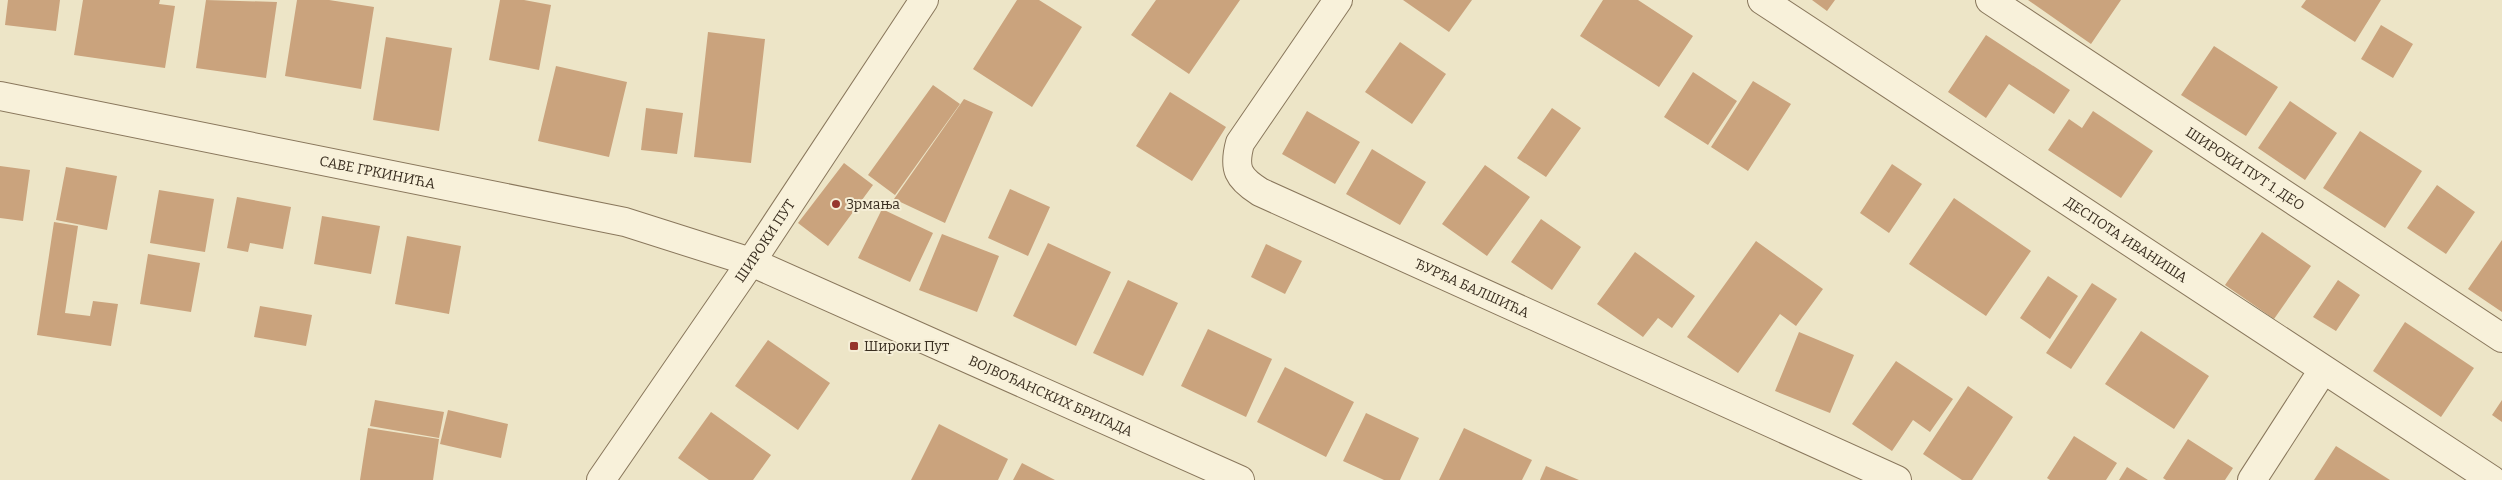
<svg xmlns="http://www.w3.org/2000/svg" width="2502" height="480" font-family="Bitter,serif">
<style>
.building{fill:#caa37d}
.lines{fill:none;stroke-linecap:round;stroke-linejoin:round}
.minor-casing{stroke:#89775c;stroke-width:30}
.tertiary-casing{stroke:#89775c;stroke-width:30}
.minor{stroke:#f8f1da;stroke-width:28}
.tertiary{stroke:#f8f1da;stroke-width:28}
.poi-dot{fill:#96352e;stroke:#f5eed6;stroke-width:2}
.labels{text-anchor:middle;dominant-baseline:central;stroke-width:4;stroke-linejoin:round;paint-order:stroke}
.street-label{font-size:14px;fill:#392e20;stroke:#f5eed6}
.poi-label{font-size:14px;fill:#392e20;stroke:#f5eed6;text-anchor:start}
</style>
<rect width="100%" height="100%" fill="#ede5c7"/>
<path class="building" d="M8,0H60L56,31L5,25Z
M83,0H160L159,4L175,6L165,68L74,55Z
M206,0L277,2L266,78L196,68Z
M297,0H329L374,7L361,89L285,76Z
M500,0H524L551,5L539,70L489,60Z
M1017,0H1039L1082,27L1032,107L973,69Z
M1156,0H1240L1189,74L1131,35Z
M1403,0H1472L1449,32Z
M1603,0H1638L1693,36L1659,87L1580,36Z
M1812,0H1835L1827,11Z
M2028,0H2121L2091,44Z
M2306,0H2381L2355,42L2301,7Z
M2381,25L2413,44L2393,78L2361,59Z
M708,32L765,39L751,163L694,157Z
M1986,35L2070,90L2054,114L2009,84L1986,118L1948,92Z
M386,37L452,48L439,131L373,120Z
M1400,42L1446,74L1412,124L1365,92Z
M2214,46L2278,87L2246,136L2181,95Z
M556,66L627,82L609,157L538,141Z
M1693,72L1737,101L1708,145L1664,117Z
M1753,81L1791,104L1748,171L1711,147Z
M933,85L960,104L895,195L868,175Z
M1170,92L1226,127L1192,181L1136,146Z
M964,99L993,112L945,223L894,199Z
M2290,101L2337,133L2305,180L2258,148Z
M646,108L683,113L677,154L641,150Z
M1552,108L1581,128L1546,177L1517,158Z
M1307,111L1360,142L1335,184L1282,154Z
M2093,111L2153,151L2121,198L2048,150L2069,119L2082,128Z
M2360,131L2422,171L2385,228L2323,188Z
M1372,149L1426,182L1400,225L1346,194Z
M844,163L873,185L828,246L798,223Z
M1892,164L1922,184L1889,233L1860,213Z
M1485,165L1530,197L1487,256L1442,224Z
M0,166L30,170L23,221L0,218Z
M66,167L117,176L107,230L56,220Z
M2437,185L2475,212L2446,254L2407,228Z
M1010,189L1050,207L1028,256L988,238Z
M159,190L214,199L205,252L150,243Z
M237,197L291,207L283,249L250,243L248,252L227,248Z
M1954,198L2031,251L1986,316L1909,264Z
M882,209L933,233L910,282L858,258Z
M322,216L380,226L371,274L314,264Z
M1541,219L1581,247L1552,290L1511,262Z
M54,222L78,226L65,313L90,316L93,301L118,304L111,346L37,335Z
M2262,232L2311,266L2274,319L2225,285Z
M942,234L999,256L977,312L919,290Z
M407,236L461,246L449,314L395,304Z
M2502,240V312L2468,289Z
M1756,241L1823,289L1796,326L1780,314L1738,373L1687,337Z
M1048,243L1111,272L1076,346L1013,316Z
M1266,244L1302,261L1285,294L1251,277Z
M1635,252L1695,296L1672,328L1658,318L1643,337L1597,304Z
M148,254L200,263L191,312L140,304Z
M2048,276L2078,296L2050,339L2020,318Z
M1128,280L1178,303L1143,376L1093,353Z
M2338,280L2360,295L2336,331L2313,317Z
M2092,283L2117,299L2071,369L2046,353Z
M260,306L312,315L306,346L254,337Z
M2405,322L2474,368L2441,417L2373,371Z
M1208,329L1272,359L1246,417L1181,386Z
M2141,331L2209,376L2174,429L2105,384Z
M1799,332L1854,355L1830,413L1775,391Z
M768,340L830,383L798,430L735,386Z
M1896,361L1953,399L1930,432L1913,420L1892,451L1852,424Z
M1285,367L1354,402L1326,457L1257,422Z
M1968,386L2013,417L1972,480H1962L1923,454Z
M375,400L444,412L439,438L370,426Z
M2502,400V422L2492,415Z
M448,410L508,424L501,458L440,444Z
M711,412L771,455L753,480H709L678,458Z
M1366,413L1419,438L1400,480H1384L1343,461Z
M939,424L1008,459L998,480H911Z
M368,428L439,439L433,480H360Z
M1464,428L1532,460L1522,480H1439Z
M2074,436L2117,463L2106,480H2050L2047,478Z
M2188,439L2233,468L2225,480H2166L2163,478Z
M2336,446L2390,480H2314Z
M1022,463L1055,480H1013Z
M1546,466L1579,480H1540Z
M2127,467L2148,480H2119Z"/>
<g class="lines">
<g class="minor-casing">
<g id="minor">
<path id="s1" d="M1338,0L1240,143C1233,169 1238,178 1260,192L1897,480"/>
<path id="s2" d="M1762,0L2492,480"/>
<path id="s3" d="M1990,0L2502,338"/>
<path id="s4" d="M601,480L751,262L924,0"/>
<path d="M2252,480L2323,370"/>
</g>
</g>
<g class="tertiary-casing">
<g id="tertiary">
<path id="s5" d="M0,96L625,222L751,262L1240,480"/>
</g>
</g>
<use href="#minor" class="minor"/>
<use href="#tertiary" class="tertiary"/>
</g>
<g class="poi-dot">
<circle cx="836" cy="204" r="5"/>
<rect x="849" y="341" width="10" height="10" rx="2.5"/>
</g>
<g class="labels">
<g class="street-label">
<text stroke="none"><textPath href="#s3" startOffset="306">ШИРОКИ ПУТ 1. ДЕО</textPath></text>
<text stroke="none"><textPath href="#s5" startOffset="385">САВЕ ГРКИНИЋА</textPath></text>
<text stroke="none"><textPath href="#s4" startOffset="290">ШИРОКИ ПУТ</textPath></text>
<text stroke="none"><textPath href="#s2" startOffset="436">ДЕСПОТА ИВАНИША</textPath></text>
<text stroke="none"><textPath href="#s1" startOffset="465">ЂУРЂА БАЛШИЋА</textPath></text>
<text stroke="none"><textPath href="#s5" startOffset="1098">ВОЈВОЂАНСКИХ БРИГАДА</textPath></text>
</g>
<g class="poi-label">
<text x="846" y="204">Зрмања</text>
<text x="864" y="346">Широки Пут</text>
</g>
</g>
</svg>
